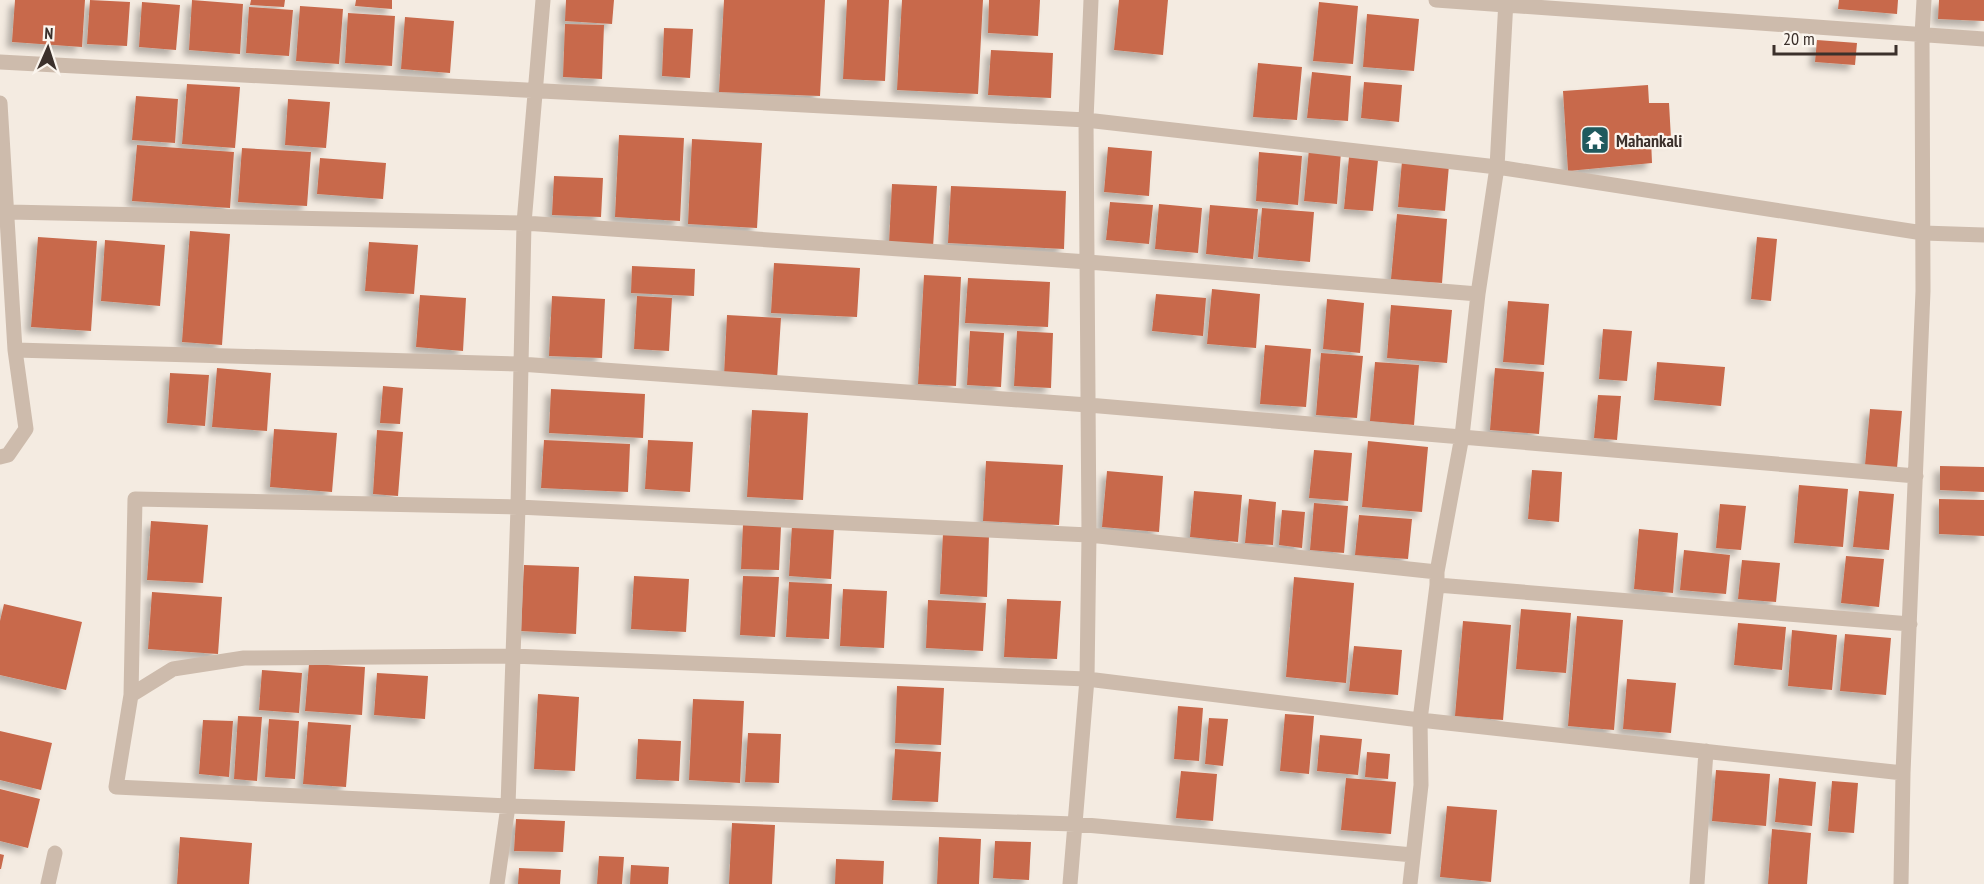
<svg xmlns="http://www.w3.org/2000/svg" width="1984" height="884" font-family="'PT Sans Narrow',sans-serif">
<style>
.building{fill:#c8694b;filter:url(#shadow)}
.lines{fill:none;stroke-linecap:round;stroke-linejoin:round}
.minor{stroke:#cdbbac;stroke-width:15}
.labels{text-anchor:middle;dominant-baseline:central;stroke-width:4.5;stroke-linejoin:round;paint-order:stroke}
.poi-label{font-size:18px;font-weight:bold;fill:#3b302b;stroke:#fbf5ee;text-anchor:start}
</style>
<defs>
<filter id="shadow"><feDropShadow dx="-5.5" dy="5.5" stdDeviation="3" flood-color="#0004"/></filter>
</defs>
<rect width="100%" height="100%" fill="#f4ebe1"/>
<path class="building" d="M15,0H85L82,47L12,42Z
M90,0L130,2L127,46L87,44Z
M192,0L243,4L240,54L189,50Z
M251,0H285L284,7L250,5Z
M356,0H392V9L355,6Z
M566,0H614L612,24L565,21Z
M724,0H825L820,96L719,92Z
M847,0H889L885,81L843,79Z
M902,0H983L978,94L897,90Z
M989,0H1040L1038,36L988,33Z
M1119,0H1168L1163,55L1114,50Z
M1839,0H1898L1897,14L1838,9Z
M1939,0H1984V21L1938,19Z
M142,2L180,5L176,50L139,47Z
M1319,2L1358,6L1353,64L1313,61Z
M300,6L343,9L339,64L296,61Z
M249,7L293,10L289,56L246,53Z
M348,13L395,16L392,66L345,63Z
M1367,14L1419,19L1414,71L1363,67Z
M405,17L454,21L450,73L401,69Z
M565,24L604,25L602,79L563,77Z
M664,28L693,29L690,78L662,76Z
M1817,40L1857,43L1855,65L1815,62Z
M991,50L1053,53L1051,98L988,95Z
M1258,63L1302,67L1297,120L1253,117Z
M1312,72L1351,76L1348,121L1307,118Z
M1364,82L1402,85L1399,122L1361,118Z
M187,84L240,87L235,148L182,144Z
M1648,85L1649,103H1669L1671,139H1651L1652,163L1568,171L1563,91Z
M136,96L178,99L175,143L132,140Z
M288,99L330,102L326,148L285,145Z
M619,135L684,138L680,221L615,217Z
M692,139L762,143L757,228L688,224Z
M137,145L234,152L230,208L132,201Z
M1108,147L1152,151L1149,196L1104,192Z
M242,148L311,152L307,206L238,202Z
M1309,149L1341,152L1337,204L1304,201Z
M1259,152L1302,156L1298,205L1256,201Z
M1349,157L1378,160L1373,211L1344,209Z
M320,158L386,163L383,199L317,194Z
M1402,161L1449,165L1445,211L1398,207Z
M554,176L603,178L601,217L552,215Z
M892,184L937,186L933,247L889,244Z
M951,186L1066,191L1064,249L948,243Z
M1110,202L1153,205L1149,244L1106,240Z
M1159,204L1202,208L1198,253L1155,249Z
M1210,205L1258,209L1253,259L1206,254Z
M1262,208L1314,212L1310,262L1258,257Z
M1397,214L1447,219L1442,283L1391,279Z
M190,231L230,234L222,345L182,342Z
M38,237L97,241L91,331L31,327Z
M1757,237L1777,239L1771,301L1751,299Z
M105,240L165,245L160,306L101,301Z
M369,242L418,245L414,294L365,291Z
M774,263L860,268L857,317L771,313Z
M632,266L695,269L694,296L631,293Z
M924,275L961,277L956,386L918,384Z
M968,278L1050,282L1048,327L965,323Z
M1212,289L1260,294L1256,348L1207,344Z
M1156,294L1206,298L1203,336L1152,331Z
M420,295L466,298L463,351L416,347Z
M552,296L605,299L602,358L549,356Z
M637,296L672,298L669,351L634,349Z
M1327,299L1364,303L1360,353L1323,349Z
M1508,301L1549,304L1544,365L1503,362Z
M1391,305L1452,310L1447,363L1387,358Z
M727,315L781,318L777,379L724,376Z
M1603,329L1632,331L1627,381L1599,379Z
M970,331L1004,333L1001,387L967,385Z
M1017,331L1053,333L1051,388L1014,386Z
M1265,345L1311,349L1306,407L1260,404Z
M1321,353L1363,356L1357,418L1316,415Z
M1375,362L1419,365L1414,425L1370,421Z
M1657,362L1725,367L1721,406L1654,400Z
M217,368L271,373L267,431L212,427Z
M1495,368L1544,372L1539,434L1490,430Z
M170,373L209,375L205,426L167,423Z
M383,386L403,388L400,424L380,423Z
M551,389L645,394L643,438L549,433Z
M1598,395L1621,396L1617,440L1594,438Z
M1870,409L1902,411L1897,468L1865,465Z
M752,410L808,413L803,500L747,497Z
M274,429L337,433L332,492L270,487Z
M377,430L403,432L398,496L373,494Z
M544,440L630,444L628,492L541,488Z
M648,440L693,442L690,492L645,489Z
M1368,441L1428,447L1422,512L1362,507Z
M1314,450L1352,453L1348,501L1309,498Z
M986,461L1063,465L1059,525L983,521Z
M1940,466L1984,467V492L1940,490Z
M1532,470L1562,472L1559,522L1528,519Z
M1107,471L1163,476L1159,532L1102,527Z
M1799,485L1848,489L1843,547L1794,543Z
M1194,491L1242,495L1238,542L1190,537Z
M1859,491L1894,494L1889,550L1853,547Z
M1249,499L1276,502L1273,545L1245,543Z
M1939,499L1984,500V536L1939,534Z
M1314,503L1348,506L1344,553L1310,550Z
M1720,504L1746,506L1741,550L1716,548Z
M1282,510L1305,512L1302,548L1279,545Z
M1359,515L1412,519L1408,559L1355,555Z
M151,521L208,525L203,583L147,580Z
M743,524L781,527L779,570L741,569Z
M792,525L834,527L831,579L789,576Z
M1639,529L1678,533L1673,593L1634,589Z
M943,533L989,535L987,597L940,594Z
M1684,550L1730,555L1726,594L1680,590Z
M1846,556L1884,559L1879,607L1841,603Z
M1742,560L1780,563L1776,602L1738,599Z
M524,565L579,567L576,634L521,631Z
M634,576L689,579L686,632L631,629Z
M743,576L779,577L775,637L740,635Z
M1294,577L1354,583L1346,683L1286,677Z
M789,582L832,584L829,639L786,637Z
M843,589L887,591L884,648L840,646Z
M152,592L222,597L218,654L148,649Z
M1007,599L1061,601L1057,659L1004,657Z
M928,600L986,603L983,651L926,648Z
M4,604L82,622L66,690L0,675V621Z
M1521,609L1571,613L1566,673L1516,669Z
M1577,616L1623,620L1614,730L1568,726Z
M1463,621L1511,625L1503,720L1455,716Z
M1738,623L1786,627L1782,670L1734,665Z
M1792,630L1837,635L1832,690L1788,686Z
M1845,634L1891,638L1886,695L1840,691Z
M1354,646L1402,650L1398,695L1349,691Z
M309,664L365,667L362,715L305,711Z
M262,670L302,673L299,713L259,710Z
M377,673L428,676L425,719L374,715Z
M1627,679L1676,683L1671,733L1623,729Z
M897,686L944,688L941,745L895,743Z
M538,694L579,697L575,771L534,769Z
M693,699L744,701L740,783L689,780Z
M1178,706L1203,708L1199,761L1174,759Z
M1285,714L1314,716L1309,774L1280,771Z
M238,716L262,717L257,781L234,779Z
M1209,718L1228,719L1223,766L1205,764Z
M269,719L299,721L295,779L265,777Z
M203,720L233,721L229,777L199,774Z
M308,722L351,725L346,787L303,784Z
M0,731L52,743L41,790L0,780Z
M748,733L781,734L779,783L745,782Z
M1320,735L1362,739L1358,775L1317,771Z
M638,739L681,741L679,781L636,779Z
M895,749L941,752L938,802L892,800Z
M1367,752L1390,754L1388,779L1365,777Z
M1716,770L1770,774L1766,826L1712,821Z
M1181,771L1217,774L1213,821L1176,818Z
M1346,778L1396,782L1391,834L1341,830Z
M1779,778L1816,782L1812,826L1775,822Z
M1832,781L1858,783L1854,833L1828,831Z
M0,789L40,799L28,848L0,841Z
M1447,806L1497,810L1491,882L1440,877Z
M516,819L565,821L563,852L514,851Z
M732,823L775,825L772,884H729Z
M1772,829L1811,833L1807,884H1768Z
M180,837L252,843L249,884H177Z
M939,837L981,839L979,884H937Z
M995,841L1031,842L1029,880L993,878Z
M0,854L4,855L1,869H0Z
M599,856L624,857L622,884H597Z
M836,859L884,861L883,884H835Z
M631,865L669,867L668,884H630Z
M519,868L561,870L560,884H518Z"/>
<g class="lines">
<path class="minor" d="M1436,0L1984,39
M0,62L1086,120L1497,167L1923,233L1984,235
M0,103L15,350L26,429L8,455L0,457
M8,212L524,223L1088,262L1478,294
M15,350L520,364L1088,405L1916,476
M1437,585L1910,624
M131,695L173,669L244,658L512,656L1087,679L1420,720L1903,773
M1413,855L1075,824L508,806L116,787L131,695L135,499L518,507L1089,535L1437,572
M48,884L55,853
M497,884L508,806L518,507L524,223L543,0
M1070,884L1087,679L1089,535L1086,120L1091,0
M1410,884L1421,785L1420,720L1437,585V572L1462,436L1478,294L1497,167L1506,0
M1697,884L1706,751
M1901,884L1903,773L1923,291L1922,35L1924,0"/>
</g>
<defs>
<g id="temple-square" transform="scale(1.5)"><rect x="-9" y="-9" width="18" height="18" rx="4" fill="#1f5a5e" stroke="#fbf5ee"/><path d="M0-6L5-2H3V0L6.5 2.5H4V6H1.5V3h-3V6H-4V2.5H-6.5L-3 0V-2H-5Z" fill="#fff"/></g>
</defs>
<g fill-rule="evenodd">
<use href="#temple-square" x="1595" y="140"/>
</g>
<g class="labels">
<g class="poi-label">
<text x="1616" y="140">Mahankali</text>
</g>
</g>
<g transform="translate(48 48) rotate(3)" stroke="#fbf5ee" stroke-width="4.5" paint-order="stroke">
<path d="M0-4.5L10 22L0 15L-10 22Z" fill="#3b302b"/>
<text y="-9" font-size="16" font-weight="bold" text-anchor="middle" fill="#3b302b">N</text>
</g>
<path d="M1774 45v9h122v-9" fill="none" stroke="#3b302b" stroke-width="3"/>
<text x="1783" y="45" font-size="18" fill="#3b302b" stroke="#fbf5ee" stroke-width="4.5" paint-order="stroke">20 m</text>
</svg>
